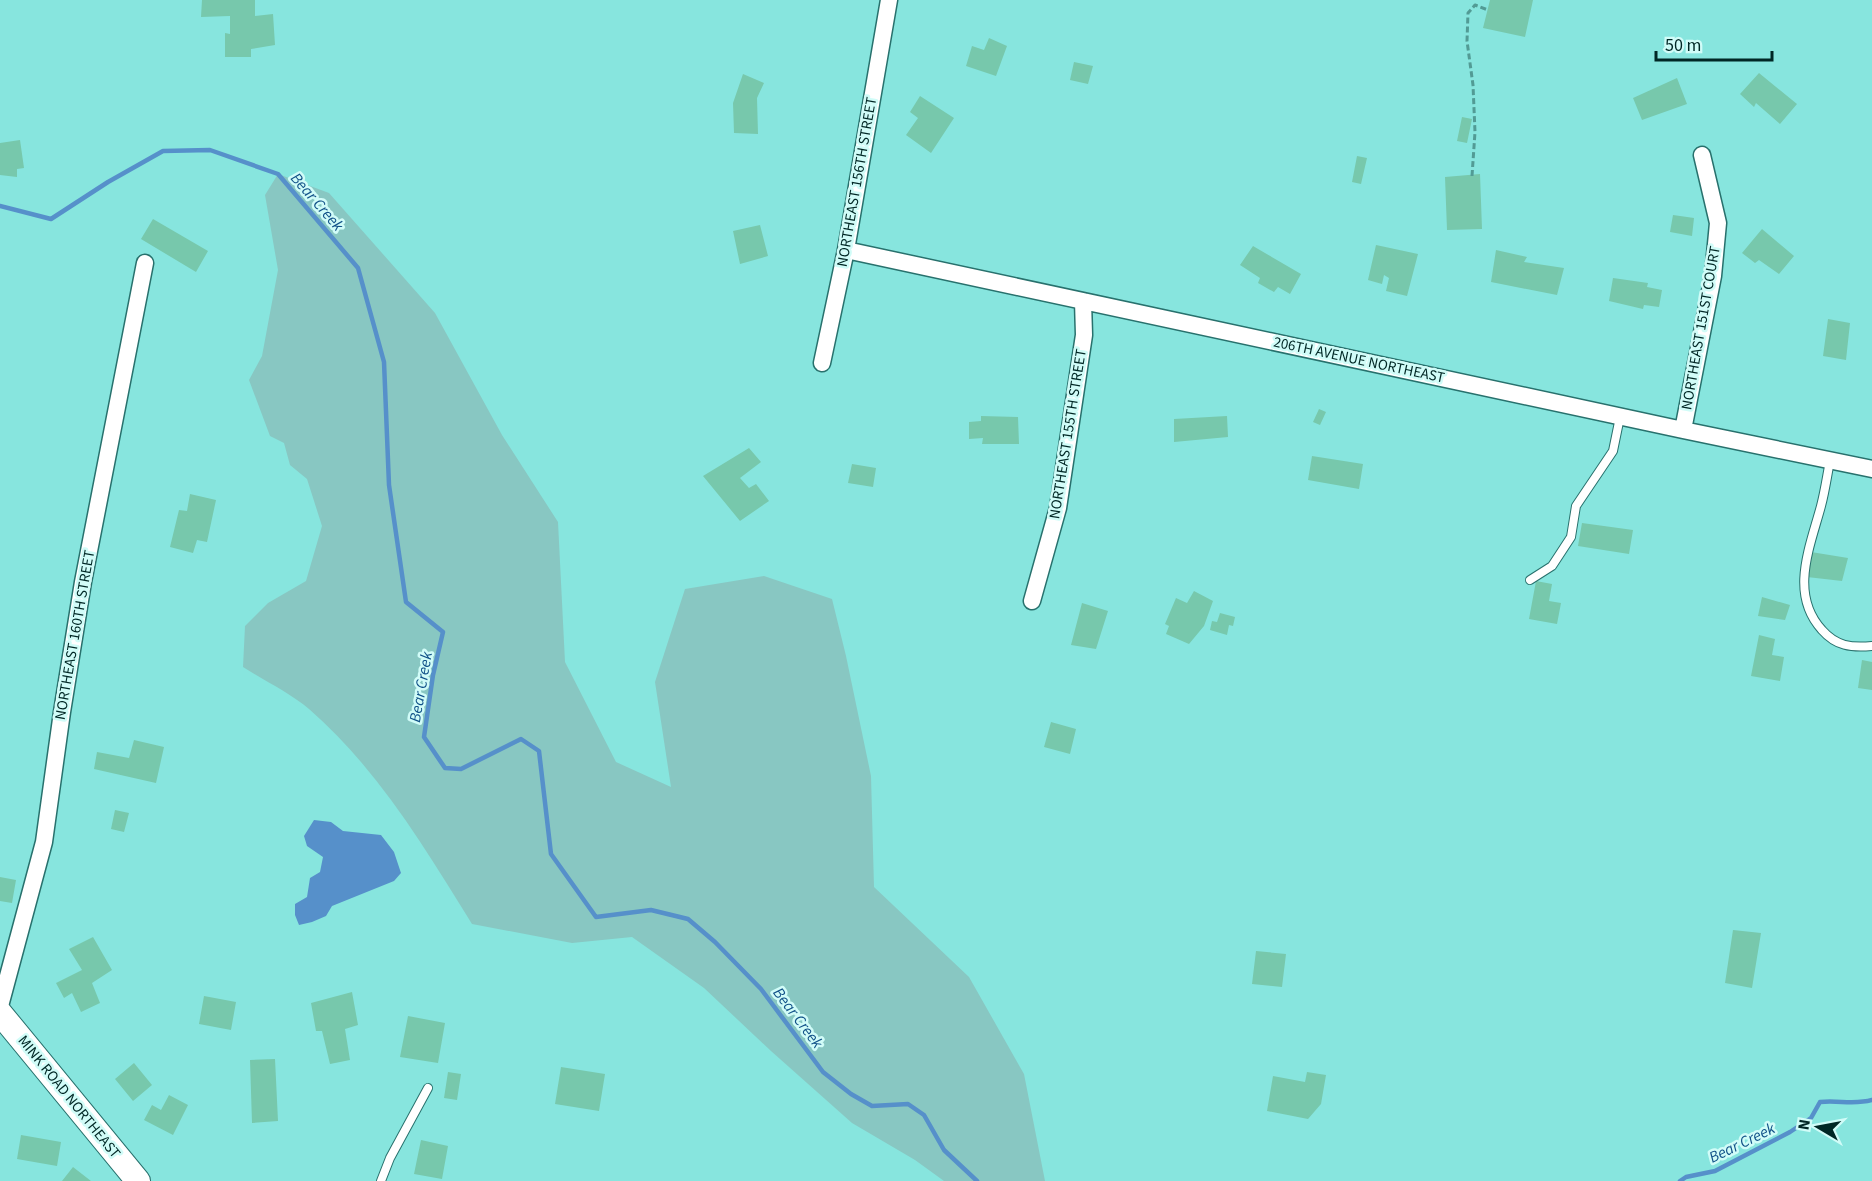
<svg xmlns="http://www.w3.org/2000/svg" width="1872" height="1181" font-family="'Source Sans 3',sans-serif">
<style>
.green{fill:#88c7c2}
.water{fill:#5690ca}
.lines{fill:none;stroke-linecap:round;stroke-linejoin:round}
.stream{stroke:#5690ca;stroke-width:4.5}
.building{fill:#77c8ac}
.lane-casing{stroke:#28716d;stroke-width:10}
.street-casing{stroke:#28716d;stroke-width:19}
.secondary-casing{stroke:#28716d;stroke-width:26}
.path{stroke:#529b95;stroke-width:3;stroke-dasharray:6 3;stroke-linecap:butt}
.lane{stroke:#fff;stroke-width:8}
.street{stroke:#fff;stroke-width:16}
.secondary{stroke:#fff;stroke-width:24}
.labels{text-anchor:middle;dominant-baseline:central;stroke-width:5;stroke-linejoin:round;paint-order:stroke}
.street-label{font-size:15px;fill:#002725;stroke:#d1fcf8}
.water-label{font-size:16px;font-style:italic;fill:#115188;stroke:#d1fcf8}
</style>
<rect width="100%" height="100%" fill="#87e5de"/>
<path class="green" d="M278,174L329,193L435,313L502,435L558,522L565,662L616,762L671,787L655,682L685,589L764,576L832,599L846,656L871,776L874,887L969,977L1024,1074L1045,1181H944L915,1160L852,1123L771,1051L704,988L632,937L572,943L472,924C425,848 377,768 309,709C290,693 265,681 243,667L245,626L268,603L306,581L322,526L307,479L290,465L284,443L270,436L249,380L262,356L278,270L265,195Z"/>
<path class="water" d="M314,820L331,822L343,831L381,835L394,852L401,873L394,881L332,906L326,916L312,922L299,925L295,915V904L307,897L310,878L320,872L323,857L307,846L304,836Z"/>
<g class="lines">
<path class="stream" d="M0,206L51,219L108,182L163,151L210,150L278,174L358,268L384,362L389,485L406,602L443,632L433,675L424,737L445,768L461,769L521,739L539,751L551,854L596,917L651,910L688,919L715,942L761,989L823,1072L851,1094L872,1106L908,1104L924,1115L944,1150L977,1181
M1680,1181L1686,1177L1715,1171L1790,1132L1811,1118L1820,1102C1838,1100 1855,1105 1872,1100"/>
</g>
<path class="building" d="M202,0H255V16L273,14L275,45L251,49V57H225V33L230,34V16L201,17Z
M1490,0H1533L1525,37L1483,28Z
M989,38L1007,46L996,76L966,66L972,46L984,50Z
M1074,62L1093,66L1088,84L1070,80Z
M1759,73L1797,104L1780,124L1756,103L1754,107L1740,94Z
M743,74L764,83L757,98L758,134L734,133L733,103Z
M1677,78L1687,104L1642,120L1633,98Z
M920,96L954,118L931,153L906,135L918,118L910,112Z
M1462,117L1472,119L1467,143L1457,141Z
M20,140L24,168L17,169V177L0,175V143Z
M1357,156L1367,158L1361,184L1352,182Z
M1480,174L1482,229L1447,230L1445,177Z
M1673,215L1694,218L1692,236L1670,232Z
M153,219L208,251L196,272L141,239Z
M760,225L768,256L740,264L733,231Z
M1762,229L1794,256L1779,274L1759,260L1755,263L1742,253Z
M1376,245L1418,254L1407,296L1386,291L1389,278L1384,275L1382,284L1368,280Z
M1253,246L1301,274L1290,294L1278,287L1274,292L1258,283L1260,278L1240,265Z
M1496,250L1527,257L1524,262L1564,268L1557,295L1491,282Z
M1613,278L1648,283L1647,287L1662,290L1659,307L1644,305L1643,309L1609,301Z
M1828,319L1850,323L1846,360L1823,356Z
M1319,409L1326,412L1320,425L1313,422Z
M981,416L1018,417L1019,444H982L983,438L969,439V422L981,421Z
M1227,416L1228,437L1174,442V419Z
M749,448L761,462L740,478L749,488L756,484L769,501L740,521L703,476Z
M1312,456L1363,464L1359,489L1308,480Z
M852,464L876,468L873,487L848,483Z
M190,494L216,500L207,542L197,540L193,553L170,547L179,510L187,511Z
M1582,523L1633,530L1629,554L1578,546Z
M1811,552L1848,558L1842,581L1807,577Z
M1536,581L1552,584L1549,601L1561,603L1557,624L1529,619Z
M1194,591L1213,601L1204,626L1189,644L1166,634L1169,626L1165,624L1176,598L1187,603Z
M1762,597L1790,605L1785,620L1758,616Z
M1082,603L1108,611L1096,649L1071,645Z
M1220,613L1235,617L1233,626L1229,625L1227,635L1210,630L1212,621L1217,622Z
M1759,635L1775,639L1772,655L1784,657L1780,681L1751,676Z
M1862,660L1872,662V690L1858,688Z
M1051,722L1076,729L1070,754L1044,747Z
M134,740L164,747L156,783L94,769L97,752L129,758Z
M115,810L129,813L124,832L111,829Z
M0,877L16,880L12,903L0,901Z
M1733,930L1761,933L1752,988L1725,983Z
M93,937L112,970L92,983L100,1003L81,1012L72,993L64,998L56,983L82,970L69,949Z
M1256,951L1286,954L1282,987L1252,984Z
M352,992L358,1025L345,1029L350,1060L330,1064L322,1031H316L311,1003Z
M204,996L236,1002L231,1030L199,1024Z
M408,1016L445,1023L438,1063L400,1057Z
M275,1059L278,1121L252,1123L250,1060Z
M134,1063L152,1085L133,1101L115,1079Z
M561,1067L605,1074L599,1111L555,1104Z
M448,1072L461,1074L457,1100L444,1098Z
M1307,1072L1326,1075L1321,1104L1308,1119L1267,1111L1273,1076L1305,1082Z
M169,1095L188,1105L173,1135L144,1120L152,1105L161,1110Z
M21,1135L61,1142L57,1166L17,1159Z
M421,1140L448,1146L442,1179L414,1174Z
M73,1167L91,1181H62Z"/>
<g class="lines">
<g class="lane-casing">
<path id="lane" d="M1830,461C1827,476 1825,491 1821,506C1810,547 1789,594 1822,630C1836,646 1851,648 1872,646
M1530,580L1552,566L1571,537L1576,506L1613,451L1620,417
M381,1181L390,1158L428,1088"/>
</g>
<g class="street-casing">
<path id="street" d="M846,250L1683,430L1872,469
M822,363L846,250L889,0
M1683,430L1713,276L1718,223L1702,155
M1032,601L1058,508L1084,335L1083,301
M0,1006L44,842L62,712L83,582L145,263"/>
</g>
<g class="secondary-casing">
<path id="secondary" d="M0,1013L138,1181"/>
</g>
<path class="path" d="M1472,176L1475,132L1473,85L1467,41L1468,13L1475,5L1488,10"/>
<use href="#lane" class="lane"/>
<use href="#street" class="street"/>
<use href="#secondary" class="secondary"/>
</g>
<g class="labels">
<g class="street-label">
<text transform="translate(857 182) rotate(-80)">NORTHEAST 156TH STREET</text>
<text transform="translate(1701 328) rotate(-80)">NORTHEAST 151ST COURT</text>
<text transform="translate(1359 360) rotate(12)">206TH AVENUE NORTHEAST</text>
<text transform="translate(1068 434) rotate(-81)">NORTHEAST 155TH STREET</text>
<text transform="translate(75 635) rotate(-80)">NORTHEAST 160TH STREET</text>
<text transform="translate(69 1097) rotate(51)">MINK ROAD NORTHEAST</text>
</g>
<g class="water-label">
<text transform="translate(317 202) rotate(49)">Bear Creek</text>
<text transform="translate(421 687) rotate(-80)">Bear Creek</text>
<text transform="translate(798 1018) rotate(53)">Bear Creek</text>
<text transform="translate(1742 1143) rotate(-26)">Bear Creek</text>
</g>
</g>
<g transform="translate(1818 1127) rotate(280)" stroke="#d1fcf8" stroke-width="4.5" paint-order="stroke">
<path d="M0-4.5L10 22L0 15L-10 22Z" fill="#002725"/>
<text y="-9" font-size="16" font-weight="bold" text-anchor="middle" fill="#002725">N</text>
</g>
<path d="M1656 51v9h116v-9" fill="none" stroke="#002725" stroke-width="3"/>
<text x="1665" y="51" font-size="18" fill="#002725" stroke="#d1fcf8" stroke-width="4.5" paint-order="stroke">50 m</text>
</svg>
